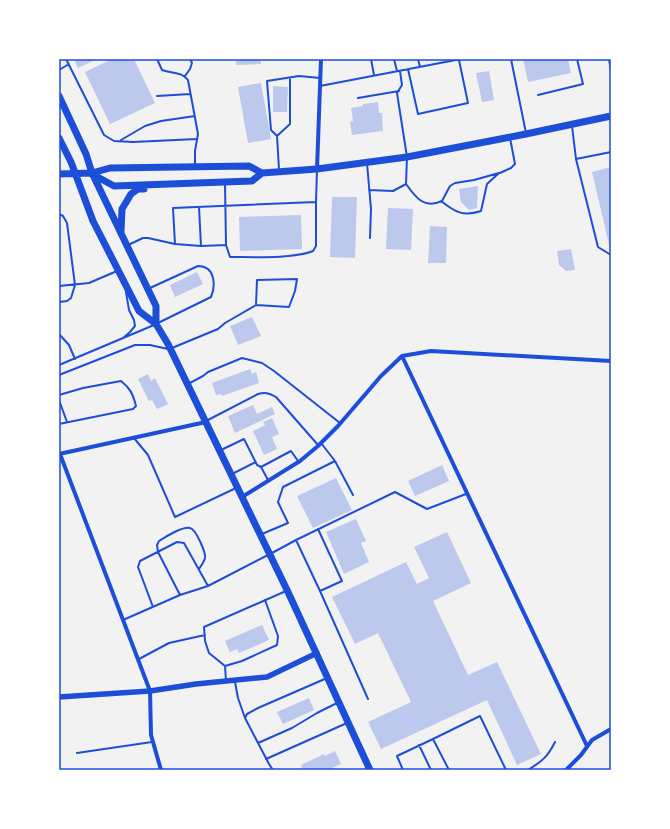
<svg xmlns="http://www.w3.org/2000/svg" width="670" height="829" font-family="Bitter,serif">
<style>
.building{fill:#bdc9ec}
.lines{fill:none;stroke-linecap:round;stroke-linejoin:round}
.service{stroke:#1d4ed8;stroke-width:2}
.minor{stroke:#1d4ed8;stroke-width:4}
.tertiary{stroke:#1d4ed8;stroke-width:5.5}
.primary{stroke:#1d4ed8;stroke-width:7}
.neatline{fill:none;stroke:#1d4ed8;stroke-width:1.5}
</style>
<rect width="100%" height="100%" fill="#f2f2f2"/>
<path class="building" d="M74,59H97L78,68Z
M112,59H134L155,103L110,124L85,72Z
M236,59H260L261,64L236,65Z
M523,59H568L571,73L528,82Z
M489,71L494,100L482,102L476,73Z
M261,83L271,139L248,143L238,87Z
M273,86L288,87L287,112H273Z
M378,102L379,113H382L383,131L352,135L350,122L353,121L351,108L363,106V104Z
M611,167V249H610L592,172Z
M478,186L477,208L469,210L461,202L459,189Z
M332,197H357L355,258L330,257Z
M388,208L413,209L411,250L386,249Z
M301,215L302,249L240,251L239,217Z
M430,226L447,227L446,263H428Z
M571,249L575,270L566,271L559,265L557,251Z
M197,272L203,284L175,297L170,285Z
M252,317L261,336L238,345L230,326Z
M250,369L252,374L256,372L259,383L222,396L221,394L216,395L212,383Z
M148,374L151,381L155,378L168,404L157,409L152,400L149,401L138,379Z
M253,405L257,414L272,407L275,414L235,433L228,416Z
M272,418L279,434L272,437L277,449L264,455L253,431L265,425L263,422Z
M442,465L449,481L415,496L408,481Z
M336,478L352,510L313,528L297,496Z
M356,519L366,541L361,543L369,562L344,574L326,532Z
M447,532L471,583L433,601L468,675L497,662L541,754L517,765L487,700L381,749L368,722L411,702L378,633L355,644L332,597L406,562L417,584L429,578L414,547Z
M262,625L269,640L239,653L237,649L230,652L225,641Z
M309,698L314,710L283,724L277,712Z
M335,751L341,764L332,768V770H303L301,765L324,754L325,756Z"/>
<g class="lines">
<path class="service" d="M66,59L104,135L114,141L133,142L197,139
M157,59L162,70C172,74 181,71 188,80L198,134L195,151V166
M371,59L374,75
M394,59L397,71
M418,59L420,67
M511,59L526,133
M609,59L611,71
M408,69L418,114L468,103L459,60
M59,70L69,64
M185,76L190,69L192,63L190,59
M320,86L461,59
M538,95L583,84L577,59
M157,96L190,94
M358,98L399,91
M572,126L576,159L598,247L611,255
M277,136L290,124V78
M121,140L145,126L161,121L195,116
M576,159L611,152
M367,163L371,209L370,238
M279,169L277,136L271,130L267,81L299,76L320,78
M500,173L511,168L515,164L510,138
M406,184C416,198 424,209 442,201L450,186L455,183L474,180L499,173L487,184L481,211C463,217 455,212 441,201
M369,190L393,191L406,184L407,157L397,93L402,85L400,71
M199,207L201,246
M59,214L63,216L67,223L75,285L71,298L67,301L59,302
M175,244L173,208L316,202L317,170
M128,245L143,238H148L175,244L201,246L226,245L225,184
M226,245L230,257C252,257 294,259 313,251L316,246V202
M59,286L89,283L117,271
M150,288L198,266C215,266 216,285 211,297L158,323
M59,334L69,345L75,359
M123,338L130,332L135,326L134,320L129,310L126,292
M172,348L218,329L225,323L256,305L257,280L297,279L295,291L289,307L256,305
M59,365L154,325
M59,375L135,345H150L168,349
M188,384L203,376L208,372L242,358L262,363L274,371L340,423
M59,395L83,388L121,381C130,388 133,394 136,406L133,409L59,424
M59,400L67,422
M206,421L258,394C265,392 269,393 276,397L318,445
M134,438L148,455L175,517L236,488
M321,443L335,461L353,495
M221,450L244,439L257,465L261,467L291,451L298,461
M261,467L268,480
M234,473L256,462
M262,534L288,523L278,502L283,487L335,461
M296,540L320,591L342,581L318,529
M272,553L296,540L395,492L427,509L466,494
M320,591L368,699
M180,595L158,552L157,545L159,541C165,537 183,526 190,528C196,529 206,553 205,558C204,562 201,566 199,569
M265,600L278,636L277,645L242,661L225,666L209,653L205,641L204,627L286,591
M153,607L138,567L140,561L177,542L184,543L208,586
M123,620L180,595L208,586L268,555
M139,659L169,643L205,635
M225,666L226,681
M235,682L238,698L245,718
M258,743L292,728L317,713L337,703
M419,745L431,770
M77,753L152,742
M266,759L347,723
M273,770L269,764L245,718L247,714L258,708L327,678
M403,770L397,756L433,739
M449,770L433,739L480,716L506,770
M528,770C542,761 547,758 555,742"/>
<path class="minor" d="M317,169L321,59
M402,356L587,746
M59,454L206,422
M60,454L150,691L151,735L161,770
M242,497L300,461L318,446L338,426L381,376L402,356L431,351L611,361
M566,770L581,755L592,740L611,729"/>
<path class="tertiary" d="M59,697L150,691L196,684L267,677L317,653"/>
<path class="primary" d="M59,96L86,154L92,173L156,306V324
M59,138L71,162L93,221L139,311L156,324L168,344L288,592L370,770
M59,174L92,173L110,168L249,166L262,173L317,169L407,157L526,134L611,116
M92,174L114,186L252,181L262,173
M121,231L122,209L131,194L138,189H144"/>
</g>
<rect width="670" height="829" fill="none" stroke="#ffffff" stroke-width="120"/>
<rect x="60" y="60" width="550" height="709" class="neatline"/>
</svg>
